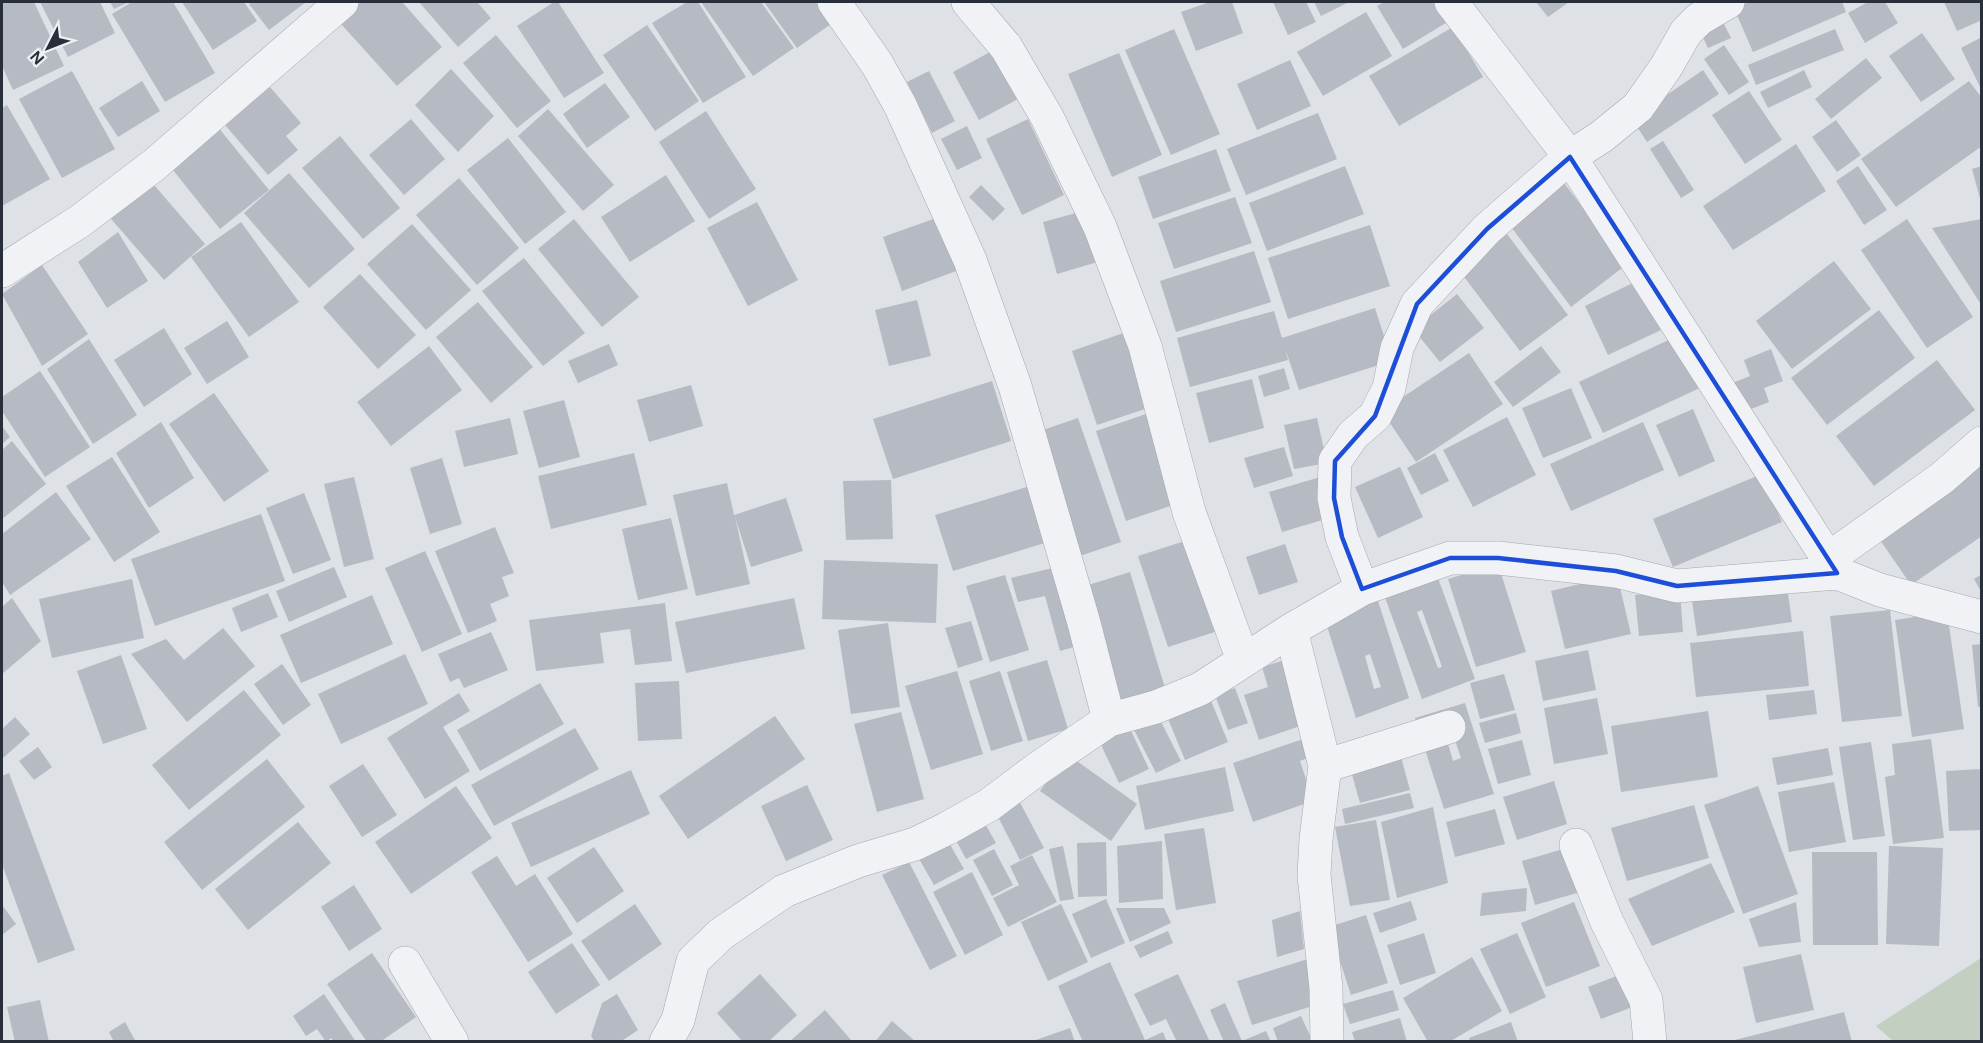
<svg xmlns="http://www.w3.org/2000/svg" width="1983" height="1043" font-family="'DM Sans',sans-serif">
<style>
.green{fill:#c3cfc0}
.building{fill:#b6bac2;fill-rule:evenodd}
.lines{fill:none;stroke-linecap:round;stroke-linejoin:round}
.street-casing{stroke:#a4a8af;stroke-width:34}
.street{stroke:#f0f2f5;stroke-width:33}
.marked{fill:none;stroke:#1d4ed8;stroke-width:4.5;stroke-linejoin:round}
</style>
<rect width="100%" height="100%" fill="#dee1e6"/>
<path class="green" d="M1981,958V1041H1893L1876,1026Z"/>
<path class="building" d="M2,2H34L64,66L13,90L2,66Z
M40,2H100L115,33L68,57Z
M110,2H129L114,9Z
M132,2H173L215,73L165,102L112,14Z
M182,2H244L257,21L213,50Z
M252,2H306L269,30L249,4Z
M349,2H402L442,47L397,86L333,15Z
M419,2H477L491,18L458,47Z
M554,2H558L604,73L564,98L517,26Z
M687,2H698L746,77L703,103L652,23Z
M701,2H761L794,48L753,76Z
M764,2H826L838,19L797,48Z
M1210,2H1232L1243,33L1196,51L1181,12Z
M1273,2H1306L1316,22L1288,35Z
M1314,2H1349L1321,16Z
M1384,2H1436L1449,21L1403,49L1377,6Z
M1536,2H1569L1548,17Z
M1750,2H1842L1846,12L1753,52L1734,8Z
M1868,2H1885L1898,23L1865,43L1848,13Z
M1944,2H1982V20L1957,31Z
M1366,12L1392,56L1323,96L1297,52Z
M1723,22L1731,38L1708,48L1700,31Z
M647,25L699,101L655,131L603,55Z
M1453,27L1483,77L1399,126L1369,76Z
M1174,29L1220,134L1171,155L1125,50Z
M1835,29L1844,50L1756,85L1748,65Z
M1922,33L1955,79L1921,102L1889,56Z
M496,35L551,101L517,128L463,63Z
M1982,37V91L1961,48Z
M1724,45L1749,82L1729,95L1704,59Z
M992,51L1018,99L979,120L953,72Z
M1119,53L1162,155L1112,177L1068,74Z
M1866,58L1882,78L1831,119L1815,99Z
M1290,60L1311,106L1257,130L1237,84Z
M451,69L494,116L458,152L415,105Z
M1703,70L1719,94L1647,142L1632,119Z
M1804,70L1812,87L1768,108L1760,92Z
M72,71L115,149L62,178L19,99Z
M929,71L955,121L932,133L907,82Z
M142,81L160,111L118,137L99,108Z
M1969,81L1982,98V146L1896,207L1861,159Z
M605,83L630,117L587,148L563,114Z
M270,87L301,123L286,136L298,150L268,175L225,125Z
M1749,91L1782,140L1745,164L1712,115Z
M7,105L50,179L2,206V108Z
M548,109L614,185L583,211L518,136Z
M706,111L756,189L709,219L659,142Z
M1318,113L1337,159L1246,195L1227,149Z
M411,119L445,159L404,195L369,155Z
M1028,119L1064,195L1022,215L986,139Z
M1836,120L1861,155L1837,172L1812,137Z
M213,121L269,190L220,229L165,160Z
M967,126L982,158L957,170L941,139Z
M340,136L400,208L363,239L302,168Z
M508,138L566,212L525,244L467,170Z
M1663,141L1694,190L1681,198L1650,149Z
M1796,144L1826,191L1733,250L1703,206Z
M1216,149L1231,191L1153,219L1138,177Z
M1345,166L1364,214L1267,251L1249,203Z
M1858,166L1887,210L1864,225L1836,181Z
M1982,166V202H1981L1972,169Z
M289,173L355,249L309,288L244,213Z
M666,175L695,221L630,262L601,217Z
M148,178L205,244L164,280L106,213Z
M459,178L519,248L477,285L416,215Z
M1564,183L1626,265L1571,307L1509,224Z
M981,185L1005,209L993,221L969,197Z
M1235,197L1252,243L1174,269L1158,223Z
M757,202L798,280L748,306L707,228Z
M1087,210L1101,261L1057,274L1043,222Z
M939,217L959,270L902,291L883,237Z
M574,219L639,297L602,327L538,249Z
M1907,219L1973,317L1927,348L1861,250Z
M1982,219V306L1932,228Z
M241,222L299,302L249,337L191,257Z
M412,224L471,290L426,330L367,264Z
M1370,225L1390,286L1288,319L1268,258Z
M118,232L148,281L107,308L78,262Z
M1507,234L1568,315L1520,351L1459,270Z
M1254,251L1271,302L1176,332L1160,281Z
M524,258L585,333L543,366L482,291Z
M1834,261L1871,309L1792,369L1756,321Z
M42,265L88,334L42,366L2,294Z
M360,274L416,335L378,369L323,307Z
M1637,281L1661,330L1608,355L1585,306Z
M1457,294L1484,328L1440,362L1413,329Z
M917,300L931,356L889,366L875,310Z
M478,302L533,367L491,403L436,337Z
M1375,308L1392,361L1299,390L1286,351L1288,360L1190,387L1177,338L1274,311L1282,338Z
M1879,310L1915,358L1827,425L1791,378Z
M227,321L249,357L207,384L184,348Z
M164,328L192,374L144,407L114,360Z
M1129,331L1154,406L1097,425L1072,351Z
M1677,336L1702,387L1603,433L1579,382Z
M89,339L137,415L93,444L47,369Z
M609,344L618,365L578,383L568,361Z
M429,346L462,390L391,446L357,402Z
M1541,346L1561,372L1513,407L1494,382Z
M1771,349L1783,381L1764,388L1769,402L1741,413L1730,384L1750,376L1744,360Z
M1469,353L1503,404L1416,462L1382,411Z
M1937,360L1975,410L1874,486L1836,436Z
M1284,368L1290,389L1264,397L1258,376Z
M40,371L90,447L45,477L2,411V397Z
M1252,379L1264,428L1209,443L1196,393Z
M992,381L1011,441L893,479L873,419Z
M691,385L703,426L649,442L637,400Z
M1571,388L1592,438L1543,458L1522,408Z
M214,393L269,471L224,502L169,424Z
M564,400L580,457L539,468L523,411Z
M1693,409L1715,461L1679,477L1656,425Z
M1152,412L1182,502L1126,521L1096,431Z
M1507,417L1536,475L1473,507L1443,450Z
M510,418L518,454L464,467L455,431Z
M1078,418L1121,542L1077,557L1034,433Z
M1317,418L1327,463L1294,469L1284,425Z
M161,422L194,478L149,508L116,453Z
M1643,422L1664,470L1571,511L1550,464Z
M2,426L10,437L2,444Z
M12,441L46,484L2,519V450Z
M1284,447L1293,476L1254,488L1244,458Z
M634,453L647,505L551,529L538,476Z
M1435,453L1449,481L1421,495L1407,468Z
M112,457L160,532L114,562L66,486Z
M442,458L462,524L430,534L410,468Z
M1980,465L1982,536L1911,585L1878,537Z
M1400,467L1423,517L1378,538L1355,487Z
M1762,474L1782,522L1673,567L1653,519Z
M1324,476L1336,516L1282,532L1269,492Z
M354,477L374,559L344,567L324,484Z
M891,480L893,539L846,540L843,481Z
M727,483L734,515L786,498L803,551L751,567L735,517L750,584L696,596L673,495Z
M1030,486L1048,542L953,571L935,515Z
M56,492L91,539L10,595L2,582V534Z
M304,493L331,560L293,574L266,508Z
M261,514L285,581L155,626L131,559Z
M671,518L688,589L638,600L622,529Z
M495,527L514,573L502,577L509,596L490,604L497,621L468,633L435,551Z
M1191,539L1221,630L1168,647L1138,556Z
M1285,544L1298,582L1259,595L1246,557Z
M425,551L462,634L422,652L385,568Z
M1428,551L1475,679L1422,699L1375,570ZM1422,610L1442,667L1438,668L1417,612Z
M824,560L938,564L936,623L822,619Z
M1498,564L1526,652L1476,667L1448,579Z
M1061,566L1081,645L1060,651L1045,596L1018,602L1011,578Z
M334,567L347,597L289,622L276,591Z
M1130,572L1165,688L1119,701L1085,586Z
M1982,574V593L1974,579Z
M1005,575L1029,650L990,662L966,586Z
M1617,575L1631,634L1565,649L1551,591Z
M132,579L144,638L52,658L39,599Z
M1371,579L1409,698L1356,718L1320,604ZM1370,654L1381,687L1374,689L1365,656Z
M1786,580L1792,622L1697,636L1691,594Z
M1680,591L1683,632L1639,636L1635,595Z
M268,593L278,617L241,632L232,608Z
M372,595L393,644L301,683L280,635Z
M12,598L41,641L2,674V607Z
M794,598L805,649L686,673L675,622Z
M665,603L672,661L635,665L630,629L600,633L604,663L536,671L529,620Z
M1890,610L1902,716L1842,722L1830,616Z
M1947,612L1964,729L1912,737L1895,620Z
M971,621L983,660L958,668L945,628Z
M888,623L900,707L851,714L838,630Z
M223,628L255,666L187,722L131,654L166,639L184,660Z
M1803,631L1809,686L1696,697L1690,643Z
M491,632L508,670L464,688L459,678L450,682L438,654Z
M1982,644V707H1978L1972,645Z
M1588,650L1596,690L1543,701L1535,661Z
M405,654L428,704L341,744L318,694Z
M121,655L147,729L103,744L77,671Z
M1288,659L1309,723L1259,740L1244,695L1268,687L1262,667Z
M1047,660L1068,729L1028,741L1007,672Z
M282,664L311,705L283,725L254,684Z
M957,671L983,754L931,770L905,686Z
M1000,671L1023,741L991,751L969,681Z
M1504,674L1515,710L1480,719L1470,683Z
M679,681L682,739L638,741L635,683Z
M540,683L564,724L480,771L457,730Z
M1235,688L1248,723L1228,730L1215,695Z
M244,690L281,735L189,810L152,765Z
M1814,690L1817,714L1769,720L1766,695Z
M459,693L470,711L443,727L470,771L425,799L387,738Z
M1209,696L1228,742L1185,760L1166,714Z
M1597,698L1608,754L1554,764L1544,708Z
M1465,703L1494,794L1444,809L1415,718ZM1452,731L1461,758L1453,761L1445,733Z
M1708,711L1718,777L1621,792L1611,726Z
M901,712L924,799L877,812L854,724Z
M1516,713L1521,733L1485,743L1479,723Z
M1157,714L1181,761L1156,773L1132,726Z
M775,716L805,759L688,839L659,796Z
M15,717L30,734L2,759V729Z
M1126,720L1149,769L1119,783L1096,734Z
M575,728L599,769L494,826L471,785Z
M1312,736L1318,754L1300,761L1313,801L1253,822L1233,763Z
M1931,739L1944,838L1893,844L1885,777L1895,775L1892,744Z
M1522,740L1531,775L1498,784L1488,749Z
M1871,742L1885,836L1853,840L1839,747Z
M1398,746L1410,790L1360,803L1348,760Z
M38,747L52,767L34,780L19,761Z
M1828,748L1833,775L1777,785L1772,758Z
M1067,754L1137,804L1111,841L1040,791Z
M267,759L305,807L202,890L164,842Z
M363,764L397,815L362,837L329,786Z
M1225,767L1234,811L1145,830L1136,786Z
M1982,769V830L1949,831L1946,771Z
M631,770L650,814L531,867L511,823Z
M9,773L75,950L38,963L2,864V776Z
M1554,781L1567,824L1517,840L1503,797Z
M1834,782L1846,842L1789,852L1778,792Z
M807,785L833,840L786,861L761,806Z
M456,786L492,838L411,894L375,842Z
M1758,786L1798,894L1743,914L1704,805Z
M1015,793L1044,848L1020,860L992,805Z
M1410,793L1414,808L1345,824L1342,809Z
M1694,805L1709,858L1627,881L1611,828Z
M1433,807L1448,883L1397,898L1381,822Z
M1495,809L1505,844L1455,857L1446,822Z
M980,815L996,843L966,859L951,831Z
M1376,820L1390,900L1350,906L1335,827Z
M298,822L331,863L248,930L215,889Z
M1204,828L1216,903L1176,910L1164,834Z
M944,834L964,869L934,885L914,850Z
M1162,841L1163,899L1119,903L1117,846Z
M1106,842L1107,896L1078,897L1077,843Z
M1063,846L1074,899L1060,901L1049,849Z
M1889,846L1943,848L1939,946L1886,944Z
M594,847L624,891L577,923L547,878Z
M1570,847L1584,891L1535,905L1522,861Z
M994,849L1013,885L992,896L973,860Z
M1812,852H1877L1878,945H1813Z
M1032,855L1057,902L1008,927L993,898L1019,885L1010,866Z
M497,856L516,886L535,874L573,934L528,962L471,872Z
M909,862L957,956L930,970L882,875Z
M1711,863L1735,912L1652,946L1628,899Z
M972,872L1003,935L965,955L933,892Z
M354,885L382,929L349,951L321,907Z
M1527,888L1526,911L1480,916L1482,893Z
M1106,899L1125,943L1091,958L1072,914Z
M1411,901L1417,920L1380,933L1373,913Z
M1574,902L1600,966L1546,987L1521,923Z
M1796,902L1801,942L1759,947L1749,919Z
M635,904L662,944L609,981L581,941Z
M1061,904L1088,962L1048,981L1021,922Z
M2,905L16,924L2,935Z
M1116,908H1164L1171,923L1130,942Z
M1300,911L1304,949L1277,957L1272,920Z
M1366,915L1388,983L1351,995L1329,927Z
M1168,931L1173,943L1140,958L1134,946Z
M1424,933L1436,973L1400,985L1387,945Z
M1517,933L1546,997L1510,1014L1480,949Z
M572,943L600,985L556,1014L528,972Z
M372,953L416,1017L380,1042H367L327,984Z
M1801,954L1814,1010L1756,1023L1743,967Z
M1472,957L1502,1011L1449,1042H1428L1403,998Z
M1308,959L1322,1003L1252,1025L1237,981Z
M1110,962L1145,1040L1163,1032L1167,1042H1083L1058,986Z
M1627,972L1640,1004L1601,1019L1588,987Z
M760,974L797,1015L768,1042H743L717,1013Z
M1178,974L1210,1042H1177L1166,1019L1150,1026L1134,994Z
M1393,990L1399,1010L1350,1024L1343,1004Z
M324,994L356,1042H334L331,1038L326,1042L317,1029L306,1036L293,1016Z
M617,994L638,1030L620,1042H595L591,1036L602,1003Z
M40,1000L49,1042H15L7,1007Z
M1225,1003L1242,1041L1266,1031L1271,1042H1224L1210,1010Z
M825,1010L851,1040L849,1042H789Z
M1844,1012L1852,1042H1731V1041Z
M1301,1016L1313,1042H1278L1273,1028Z
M1400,1018L1407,1042H1355L1352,1032Z
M892,1021L916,1042H875Z
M125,1022L136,1042H114L109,1032Z
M1511,1022L1518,1042H1470L1469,1038Z
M1070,1028L1075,1042H1033V1041Z"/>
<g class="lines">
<g class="street-casing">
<path id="street" d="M834,2L877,64L900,105L970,260L1015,386L1084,623L1109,720
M968,2L1006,47L1047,117L1100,227L1145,346L1189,512L1243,660
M1451,2L1570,157L1837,573
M2,271L80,221L154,165L342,2
M1828,559L1942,478L1982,443
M1362,589L1342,537L1334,498L1335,461L1353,435L1375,416L1389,388L1397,348L1417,304L1487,229L1570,157L1601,137L1638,107L1666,67L1686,32L1699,19L1728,2
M1291,630L1325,766L1316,839L1314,875L1326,988L1327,1042
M1325,766L1449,727
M1576,845L1607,922L1646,1000L1650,1042
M405,963L452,1042
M666,1042L678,1020L693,961L721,934L784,891L858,861L915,844L946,829L989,805L1037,769L1109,720L1156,707L1200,689L1291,630L1362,589L1450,558H1498L1616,571L1677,586L1837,573L1880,590L1982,617"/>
</g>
<use href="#street" class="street"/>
</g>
<path class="marked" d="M1570,157L1837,573L1677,586L1616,571L1498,558H1450L1362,589L1342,537L1334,498L1335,461L1375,416L1417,304L1487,229Z"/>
<rect width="1983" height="1043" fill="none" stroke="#292e3b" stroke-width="6"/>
<g transform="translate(48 48) rotate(228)" stroke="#edf0f4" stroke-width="4.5" paint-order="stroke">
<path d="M0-4.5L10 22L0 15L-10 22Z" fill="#292e3b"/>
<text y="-9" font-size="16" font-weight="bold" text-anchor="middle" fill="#292e3b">N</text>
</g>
</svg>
